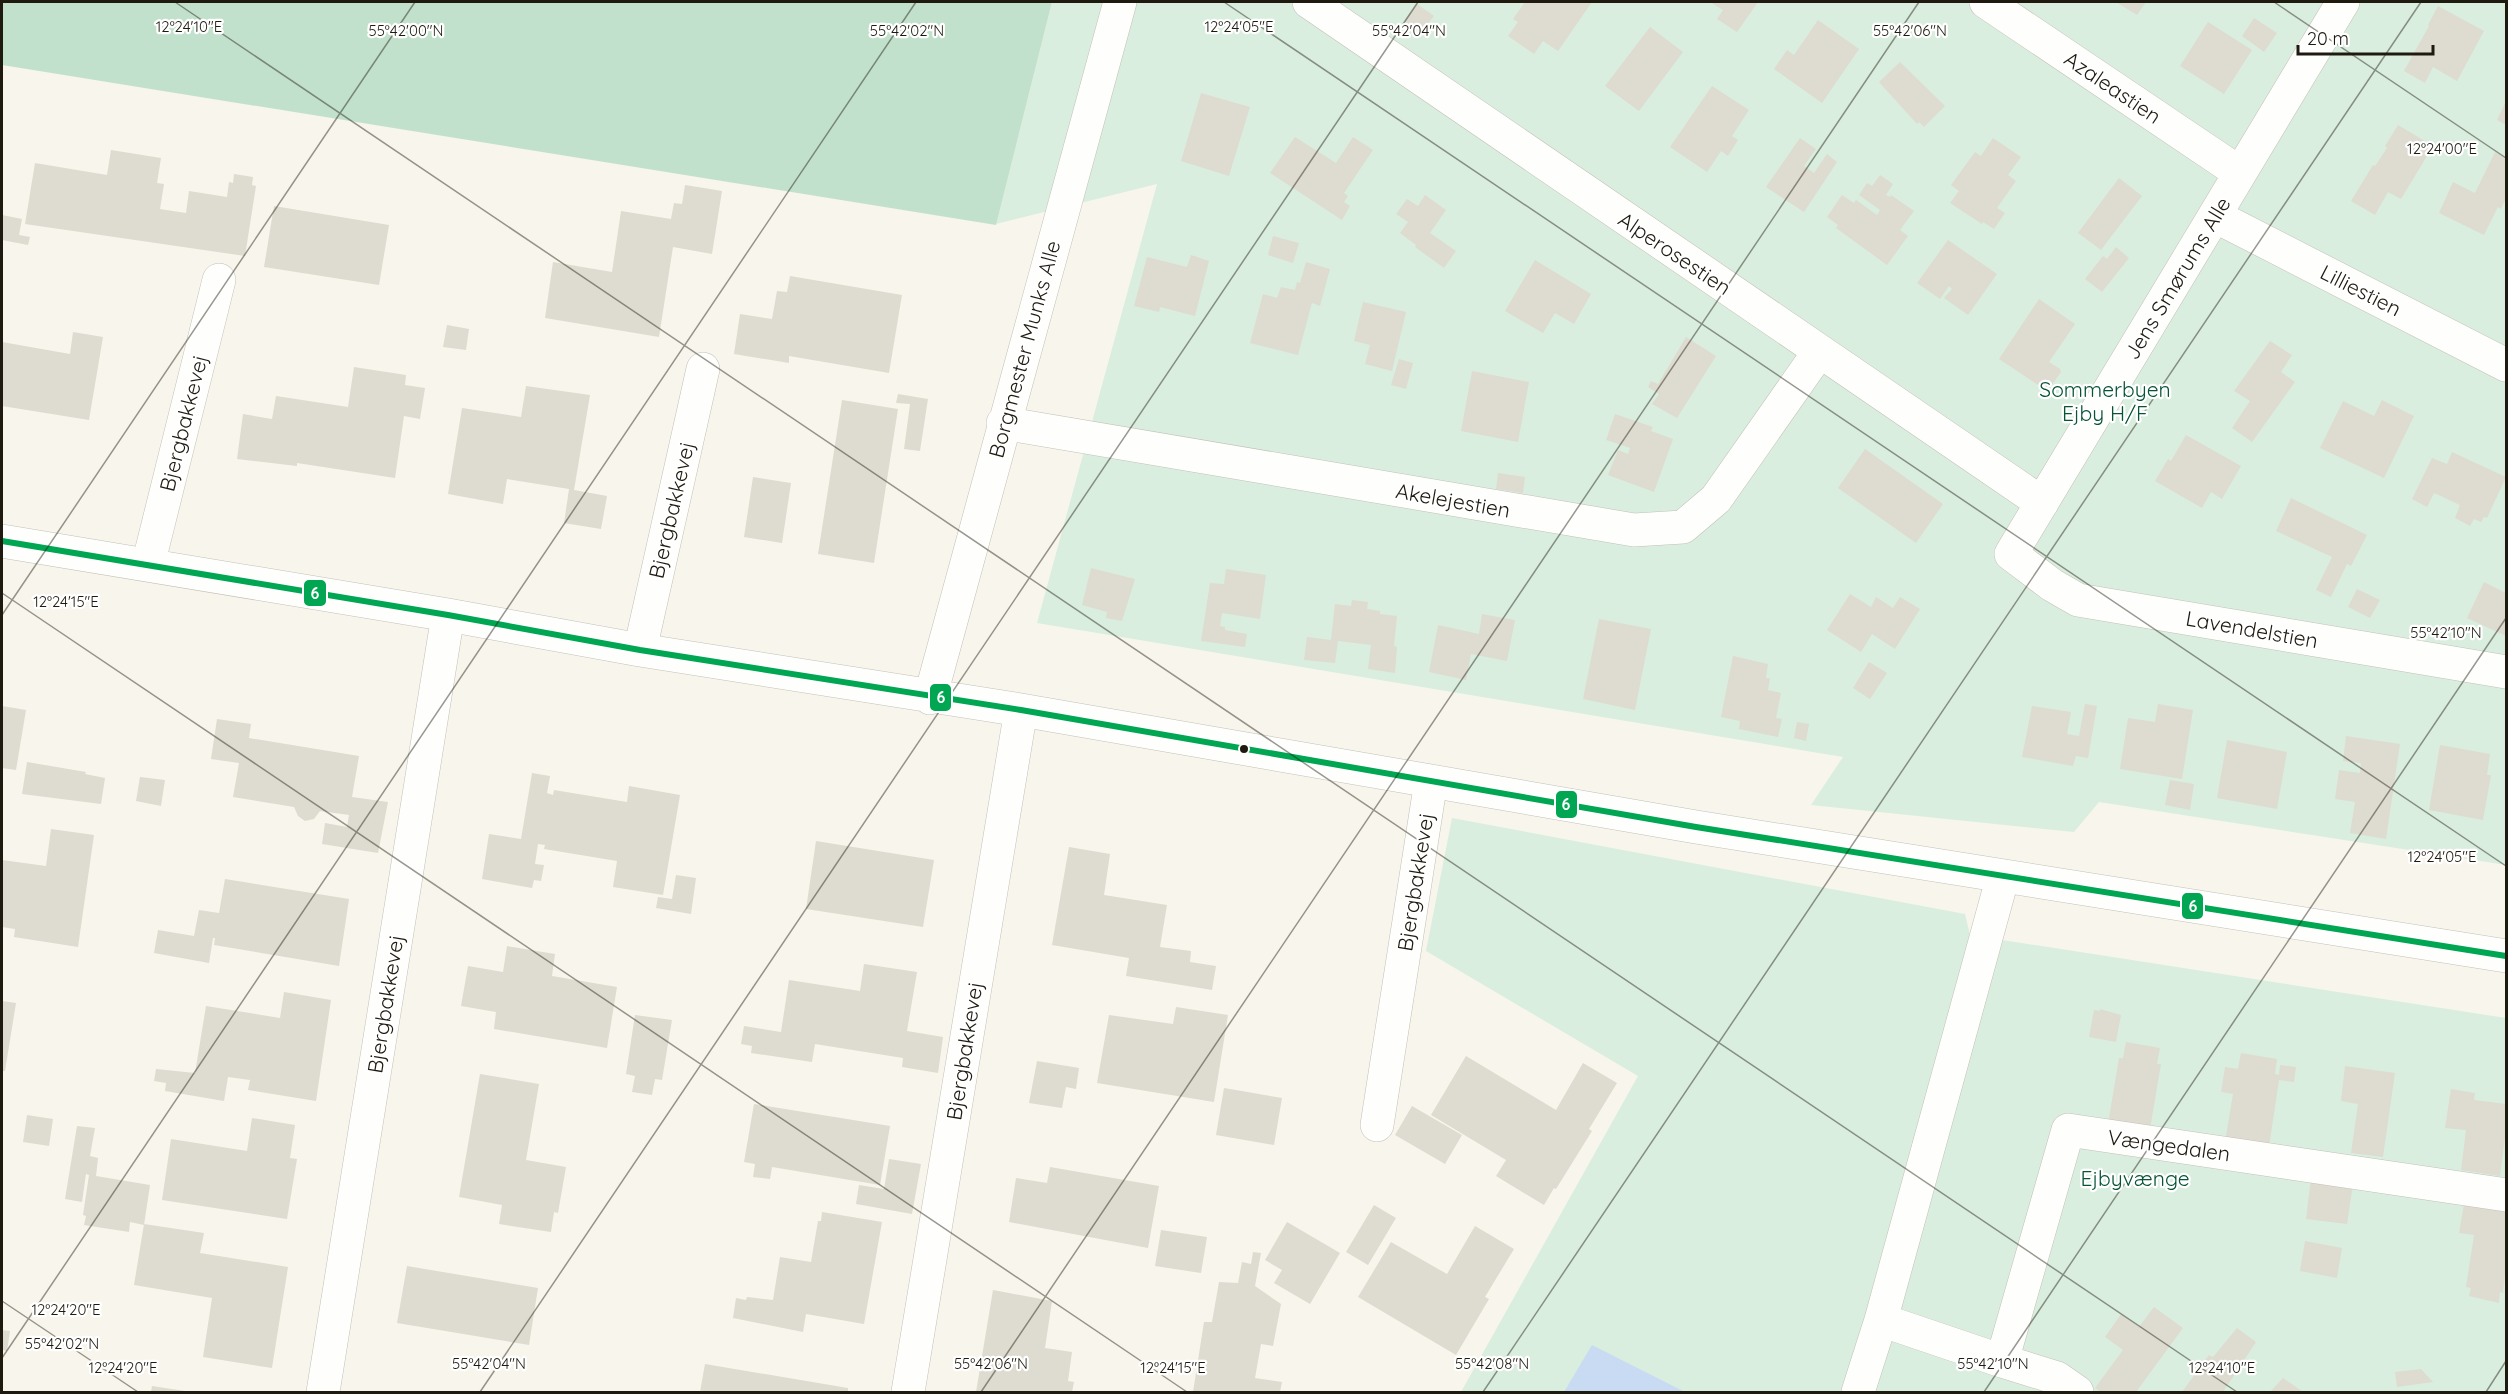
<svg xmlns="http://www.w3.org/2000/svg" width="2508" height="1394" font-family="Quicksand,sans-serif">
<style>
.green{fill:#d9eede}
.forest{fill:#c2e1cc}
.water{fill:#c8dbf3}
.building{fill:#dedbd1}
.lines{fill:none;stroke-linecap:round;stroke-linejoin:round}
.minor-casing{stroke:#c3c0b7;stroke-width:34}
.minor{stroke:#fefefc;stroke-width:33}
.bus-1-casing{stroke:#fff;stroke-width:10}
.bus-1{stroke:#00a651;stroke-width:6}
.ticks{fill:none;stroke:#1e1a10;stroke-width:1.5;stroke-opacity:0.45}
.bus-dot{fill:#1e1a10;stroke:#fff;stroke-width:2}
.labels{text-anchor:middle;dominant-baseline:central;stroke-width:4.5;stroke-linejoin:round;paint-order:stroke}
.street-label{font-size:21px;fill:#1e1a10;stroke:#fff}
.park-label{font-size:21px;fill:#065336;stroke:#fff}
.ticks-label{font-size:15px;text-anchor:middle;fill:#1e1a10;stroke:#fff;stroke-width:4.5;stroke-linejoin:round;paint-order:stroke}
.line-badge{stroke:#fff;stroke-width:2}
.badge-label{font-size:16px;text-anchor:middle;font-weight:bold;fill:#fff}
</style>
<rect width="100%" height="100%" fill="#f8f5ec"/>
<path class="green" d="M1052,2H2506V865L2099,802L2074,832L1811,805L1843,757L1037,623L1157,184L996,224Z
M1452,818L1965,914L1970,935L2506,1018V1392H1461L1638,1076L1426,951Z"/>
<path class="forest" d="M2,2H1052L996,225L2,65Z"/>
<path class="water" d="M1592,1345L1685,1392H1564Z"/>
<path class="building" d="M1525,2H1592L1558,51L1543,41L1534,54L1508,36L1518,22L1513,19Z
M1710,2H1758L1737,32L1717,19L1723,10Z
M2116,2H2146L2137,15Z
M1417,4L1434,16L1421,33L1404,21Z
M2438,6L2484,31L2457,81L2433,67L2425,83L2404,71L2429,26L2428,25Z
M2254,18L2277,33L2264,52L2242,36Z
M1818,20L1859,49L1822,103L1774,69L1787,50L1794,55Z
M2208,22L2252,50L2224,94L2180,66Z
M1650,27L1683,52L1639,111L1605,86Z
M1900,62L1945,106L1924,127L1919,122L1917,124L1879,82Z
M1712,86L1749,110L1732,136L1738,140L1728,156L1721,151L1707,172L1670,147Z
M1201,93L1250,107L1229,176L1181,161Z
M2506,101V125L2497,120Z
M2398,125L2433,146L2401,199L2388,192L2375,215L2351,201L2373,165L2375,166L2387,148L2385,146Z
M1295,137L1336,163L1353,137L1373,150L1344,193L1348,196L1344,202L1350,206L1342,220L1270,173Z
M1800,138L1816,149L1804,166L1814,173L1827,154L1837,162L1804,212L1766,187Z
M1993,138L2021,157L2008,175L2016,181L1997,208L2005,213L1994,229L1983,222L1982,224L1950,203L1959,191L1951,185L1975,152L1981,156Z
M111,150L161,158L157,183L164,184L160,209L186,213L189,191L227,197L229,182L233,183L234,174L253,177L252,185L256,186L245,256L25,224L35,163L107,175Z
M2495,152L2506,158V198L2501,209L2498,207L2484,235L2439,213L2453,182L2475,193Z
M1880,175L1893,184L1886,195L1890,197L1891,195L1914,211L1900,230L1908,236L1887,265L1836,228L1838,225L1827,217L1842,195L1854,203L1856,200L1877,215L1880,210L1859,195L1867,183L1872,186Z
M2119,178L2142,196L2101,250L2078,233Z
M685,185L722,191L712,254L673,247L659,337L545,318L553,262L612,272L621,211L671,219L674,203L682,204Z
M1425,195L1446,210L1430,233L1456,251L1444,268L1415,247L1416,245L1400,233L1408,222L1396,214L1407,199L1418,206Z
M274,206L389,225L379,285L264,267Z
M2,215L22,219L19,235L30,237L28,245L2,240Z
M1273,236L1299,243L1293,263L1268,255Z
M1948,240L1997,274L1968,315L1944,298L1952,289L1949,286L1940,299L1917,283Z
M2116,247L2129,258L2102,292L2085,279L2103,256L2107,259Z
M1191,255L1209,261L1195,316L1160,307L1159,312L1134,306L1147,257L1187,267Z
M1535,260L1591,294L1574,324L1555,313L1543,333L1505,311Z
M1306,262L1330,269L1320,306L1312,303L1298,355L1250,343L1263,294L1277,298L1281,287L1295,290L1297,282L1300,283Z
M790,276L902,295L889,373L789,356V363L734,354L740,314L772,319L777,291L787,292Z
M2039,299L2075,324L2049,362L2060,369L2061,372L2049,389H2044L1999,359Z
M1363,302L1406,312L1392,371L1365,364L1370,345L1354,341Z
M447,325L469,329L466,350L443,347Z
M73,332L103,337L89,420L2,406V342L70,354Z
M1686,337L1716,356L1677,418L1652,404L1659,394L1648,387L1651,381L1658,384Z
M2270,341L2292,355L2281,372L2295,382L2252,442L2232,428L2250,401L2234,391Z
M1399,359L1413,363L1406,389L1391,385Z
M354,367L406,375L405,385L425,388L420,419L404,416L395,478L297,463V466L237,459L243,414L272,419L276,396L348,407Z
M1472,371L1529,382L1518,442L1461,431Z
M526,386L590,395L574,490L607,496L601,529L564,523L569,489L507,479L503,504L448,494L462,408L521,417Z
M898,394L928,399L920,451L904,449L910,404L896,403Z
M842,400L898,409L874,563L818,554Z
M2382,400L2414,416L2384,478L2320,448L2343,401L2374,416Z
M1615,414L1653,427L1651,431L1673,439L1654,492L1608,475L1618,450L1628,454L1630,448L1606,440Z
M2186,435L2241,466L2222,499L2211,492L2202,508L2155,481L2168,459L2171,461Z
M1865,449L1943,504L1916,543L1838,488Z
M2452,452L2506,477L2487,518L2484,517L2481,522L2474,519L2470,526L2455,518L2460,505L2434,493L2427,507L2412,499L2432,458L2447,464Z
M1498,473L1525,477L1523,493L1496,489Z
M753,477L791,483L782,543L744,537Z
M2291,498L2367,535L2351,566L2347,564L2331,597L2316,590L2332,557L2276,531Z
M1091,568L1135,579L1122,621L1106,618L1107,612L1082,605Z
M1226,569L1266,575L1260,619L1222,613L1220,626L1225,627V630L1247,634L1245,647L1201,641L1210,583L1224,584Z
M2484,582L2506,593V636L2467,618Z
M2357,589L2380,600L2370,618L2348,607Z
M1850,594L1871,607L1876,597L1893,608L1900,597L1920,609L1895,649L1872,634L1861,652L1827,630Z
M1352,600L1368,602L1367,609L1380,611V614L1397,616L1394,646L1397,647L1395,673L1368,669L1371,645L1338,641L1335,663L1304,660L1307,637L1331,640L1335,604L1351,606Z
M1482,614L1515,620L1507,661L1471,654L1466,680L1429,672L1438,625L1479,634Z
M1599,619L1651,629L1635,710L1583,699Z
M1733,656L1768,664L1766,678H1770L1768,690L1781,693L1776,718L1782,719L1778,737L1739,729L1740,721L1721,717Z
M1869,662L1887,673L1870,699L1853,688Z
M2085,704L2097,706L2088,758L2076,756L2073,766L2022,757L2032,706L2071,712L2067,734L2079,736Z
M2158,704L2193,710L2182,779L2120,769L2128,718L2155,722Z
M2,706L26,710L16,770L2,768Z
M217,719L251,724L249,738L359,756L352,797L388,802L378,853L322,844L325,823L347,827L349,815L320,811L314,819L305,821L298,816L294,807L233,797L239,763L211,759Z
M1797,722L1809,724L1806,741L1794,738Z
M2346,736L2400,744L2386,839L2350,833L2355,802L2335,799L2339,770L2360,773L2361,763L2343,761Z
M2227,740L2287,752L2277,809L2217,798Z
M2440,745L2490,754L2487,775H2491L2483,820L2429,810Z
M27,762L86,772L85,774L105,778L101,804L22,794Z
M532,773L550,776L547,793L553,795L554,790L627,802L629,786L680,795L663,895L613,887L617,861L544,849L545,845L538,844L535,864L544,865L541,881L534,880L532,888L482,879L489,834L521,839Z
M140,777L165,780L161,806L136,801Z
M2170,780L2194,784L2190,810L2165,805Z
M51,829L94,835L78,947L14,937L15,929L2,927V860L46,866Z
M816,841L934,860L923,927L806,909Z
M1069,847L1110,854L1104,895L1167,905L1160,947L1191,951L1190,962L1216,966L1212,990L1126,976L1129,958L1052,945Z
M676,875L696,878L691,914L656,908L658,897L672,899Z
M225,879L349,899L339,966L214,945L215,938H213L209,963L154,953L158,930L194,936L199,910L219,913Z
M507,946L555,954L552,976L617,987L607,1048L494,1029L496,1012L461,1006L468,966L503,972Z
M864,964L917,972L907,1031L943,1037L938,1073L902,1067L903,1058L815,1044L812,1062L751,1053L752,1046L741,1044L744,1026L781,1032L789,980L860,991Z
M284,992L331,1000L316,1101L248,1090L250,1080L228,1077L224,1101L165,1091L166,1083L154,1081L156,1069L195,1073L206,1006L280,1018Z
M2,1001L16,1003L5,1071H2Z
M1176,1007L1228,1015L1214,1102L1097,1083L1109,1015L1173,1024Z
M2100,1009L2121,1015L2116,1042L2089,1037L2094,1010L2100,1011Z
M635,1015L672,1020L662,1080L655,1079L652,1095L632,1092L635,1076L626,1074Z
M2126,1042L2160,1048L2157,1064H2161L2150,1129L2108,1124L2119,1058H2123Z
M2241,1053L2277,1059L2275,1074L2279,1075L2280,1065L2296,1067L2294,1082L2279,1080L2269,1147L2225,1142L2233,1094L2221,1092L2225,1067L2238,1069Z
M1466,1056L1556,1110L1583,1063L1617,1083L1589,1129L1592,1131L1556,1189L1554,1188L1544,1205L1496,1176L1506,1160L1431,1115Z
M1037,1061L1079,1068L1076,1089L1066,1087L1062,1108L1029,1103Z
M2345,1066L2395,1073L2383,1157L2351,1153L2358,1104L2341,1101Z
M480,1074L539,1084L526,1160L566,1167L558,1213L554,1212L551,1232L499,1224L502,1205L459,1197Z
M1224,1088L1282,1098L1274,1145L1216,1135Z
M2451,1089L2475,1093L2474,1100L2506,1104V1130L2500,1176L2461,1170L2466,1130L2445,1128Z
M754,1104L890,1126L880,1185L772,1167L770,1179L753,1177L755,1164L744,1162Z
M1412,1106L1462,1135L1445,1164L1395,1135Z
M27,1115L53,1119L49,1146L23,1142Z
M252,1118L295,1125L290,1158L297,1159L287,1219L162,1200L171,1139L247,1151Z
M77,1126L95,1128L90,1156L98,1158L96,1176L150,1185L144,1225L130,1222L129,1232L84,1225L86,1216L83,1215L89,1175L86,1174L82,1202L65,1199Z
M889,1159L921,1164L912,1214L856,1204L859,1185L884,1189Z
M1050,1167L1159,1186L1148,1248L1009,1222L1016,1178L1047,1183Z
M2311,1178L2353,1184L2347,1224L2306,1219Z
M2464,1204L2506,1207V1265L2503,1293L2500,1292L2499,1303L2469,1296L2471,1288L2466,1287L2474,1235L2459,1233Z
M1374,1205L1396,1218L1368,1265L1346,1252Z
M822,1212L882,1222L864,1324L806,1314L803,1332L733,1318L736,1298L746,1300L747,1297L773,1300L780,1257L811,1262L818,1221H821Z
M1287,1222L1340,1253L1310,1304L1274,1283L1282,1270L1265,1260Z
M144,1224L204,1233L200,1253L288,1267L272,1368L203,1357L212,1298L134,1285Z
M1475,1226L1514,1249L1485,1297L1489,1299L1456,1355L1358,1297L1391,1242L1447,1274Z
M1161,1230L1207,1237L1201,1273L1155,1266Z
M2305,1241L2342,1248L2337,1278L2300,1271Z
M1253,1252L1261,1253L1255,1286L1281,1304L1273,1346L1261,1344L1255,1378L1282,1382L1280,1392H1193L1204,1322H1212L1219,1282L1238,1283L1242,1262L1251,1264Z
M407,1266L538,1288L529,1345L397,1323Z
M993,1290L1052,1301L1045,1348L1072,1352L1068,1381L1074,1382L1072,1392H976Z
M2154,1307L2183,1328L2136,1392H2101L2095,1388L2123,1350L2105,1337L2121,1314L2139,1327Z
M2237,1328L2256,1342L2223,1392H2182L2209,1355L2213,1357Z
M2,1330L10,1331L7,1351L2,1350Z
M705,1364L848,1388V1392H700Z
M2421,1369L2433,1382L2397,1387L2395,1372Z
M2283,1378L2303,1392H2270Z
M152,1386L185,1391L184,1392H151Z"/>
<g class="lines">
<g class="minor-casing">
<path id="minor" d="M1309,2L2042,503
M1986,2L2240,173
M2343,2L2011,554L2052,585L2078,600L2506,672
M2215,216L2506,365
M1003,423L1634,530L1683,527L1716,499L1819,352
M2,541L448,615L640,650L1021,710L1696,827L2506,956
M148,565L219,280
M640,650L703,369
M930,698L1120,2
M1377,1125L1431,781
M1881,1320L2002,1361L2068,1130L2506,1195
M2002,1361L2057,1378L2077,1392
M323,1392L448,615
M908,1392L1021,710
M1858,1392L1881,1320L2003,876"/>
</g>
<use href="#minor" class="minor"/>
<g class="bus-1-casing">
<path id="bus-1" d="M2,541L448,615L640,650L1021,710L1696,827L2506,956"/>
</g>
<use href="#bus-1" class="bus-1"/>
</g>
<path class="ticks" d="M175,2L2237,1392M1224,2L2506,866M2274,2L2506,158M2,593L1187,1392M2,615L415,2M2,1301L138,1392M2,1358L916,2M480,1392L1418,2M981,1392L1919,2M1483,1392L2421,2M1984,1392L2506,618M2486,1392L2506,1361"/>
<circle class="bus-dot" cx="1244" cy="749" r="5"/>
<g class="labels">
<g class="street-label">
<text transform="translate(2113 87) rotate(34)">Azaleastien</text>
<text transform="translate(1675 253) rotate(34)">Alperosestien</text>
<text transform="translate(2177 278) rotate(-59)">Jens Smørums Alle</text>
<text transform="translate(2361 290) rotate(27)">Lilliestien</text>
<text transform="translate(1024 349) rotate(-75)">Borgmester Munks Alle</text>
<text transform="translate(183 423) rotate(-76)">Bjergbakkevej</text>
<text transform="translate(1453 500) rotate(10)">Akelejestien</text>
<text transform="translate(671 510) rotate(-77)">Bjergbakkevej</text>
<text transform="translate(2252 629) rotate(10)">Lavendelstien</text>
<text transform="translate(1415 882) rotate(-81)">Bjergbakkevej</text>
<text transform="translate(385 1004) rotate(-81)">Bjergbakkevej</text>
<text transform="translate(964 1051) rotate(-81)">Bjergbakkevej</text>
<text transform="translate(2169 1145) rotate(8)">Vængedalen</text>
</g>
<g class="park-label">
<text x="2105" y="389">Sommerbyen<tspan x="2105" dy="24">Ejby H/F</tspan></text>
<text x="2135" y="1178">Ejbyvænge</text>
</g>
</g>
<g class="ticks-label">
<text x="189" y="32">12°24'10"E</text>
<text x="1239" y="32">12°24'05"E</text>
<text x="406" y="36">55°42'00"N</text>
<text x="907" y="36">55°42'02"N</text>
<text x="1409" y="36">55°42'04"N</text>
<text x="1910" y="36">55°42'06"N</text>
<text x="2442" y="154">12°24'00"E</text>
<text x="66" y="607">12°24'15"E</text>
<text x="2446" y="638">55°42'10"N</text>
<text x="2442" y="862">12°24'05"E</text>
<text x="66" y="1315">12°24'20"E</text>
<text x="62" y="1349">55°42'02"N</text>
<text x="489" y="1369">55°42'04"N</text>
<text x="991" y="1369">55°42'06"N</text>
<text x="1492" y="1369">55°42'08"N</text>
<text x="1993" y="1369">55°42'10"N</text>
<text x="123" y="1373">12°24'20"E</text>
<text x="1173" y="1373">12°24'15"E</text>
<text x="2222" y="1373">12°24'10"E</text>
</g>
<g class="line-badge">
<rect x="303" y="579" width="24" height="28" rx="6" fill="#00a651"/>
<rect x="929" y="683" width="23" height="29" rx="6" fill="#00a651"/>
<rect x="1555" y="790" width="23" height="29" rx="6" fill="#00a651"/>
<rect x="2181" y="892" width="23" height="28" rx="6" fill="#00a651"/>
</g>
<g class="badge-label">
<text x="315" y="599">6</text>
<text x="941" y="703">6</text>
<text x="1566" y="810">6</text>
<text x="2193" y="912">6</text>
</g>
<rect width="2508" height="1394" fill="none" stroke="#1e1a10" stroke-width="6"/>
<path d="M2298 45v9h135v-9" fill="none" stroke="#1e1a10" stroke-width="3"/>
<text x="2307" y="45" font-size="18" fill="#1e1a10" stroke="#ffffff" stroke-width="4.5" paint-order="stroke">20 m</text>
</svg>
